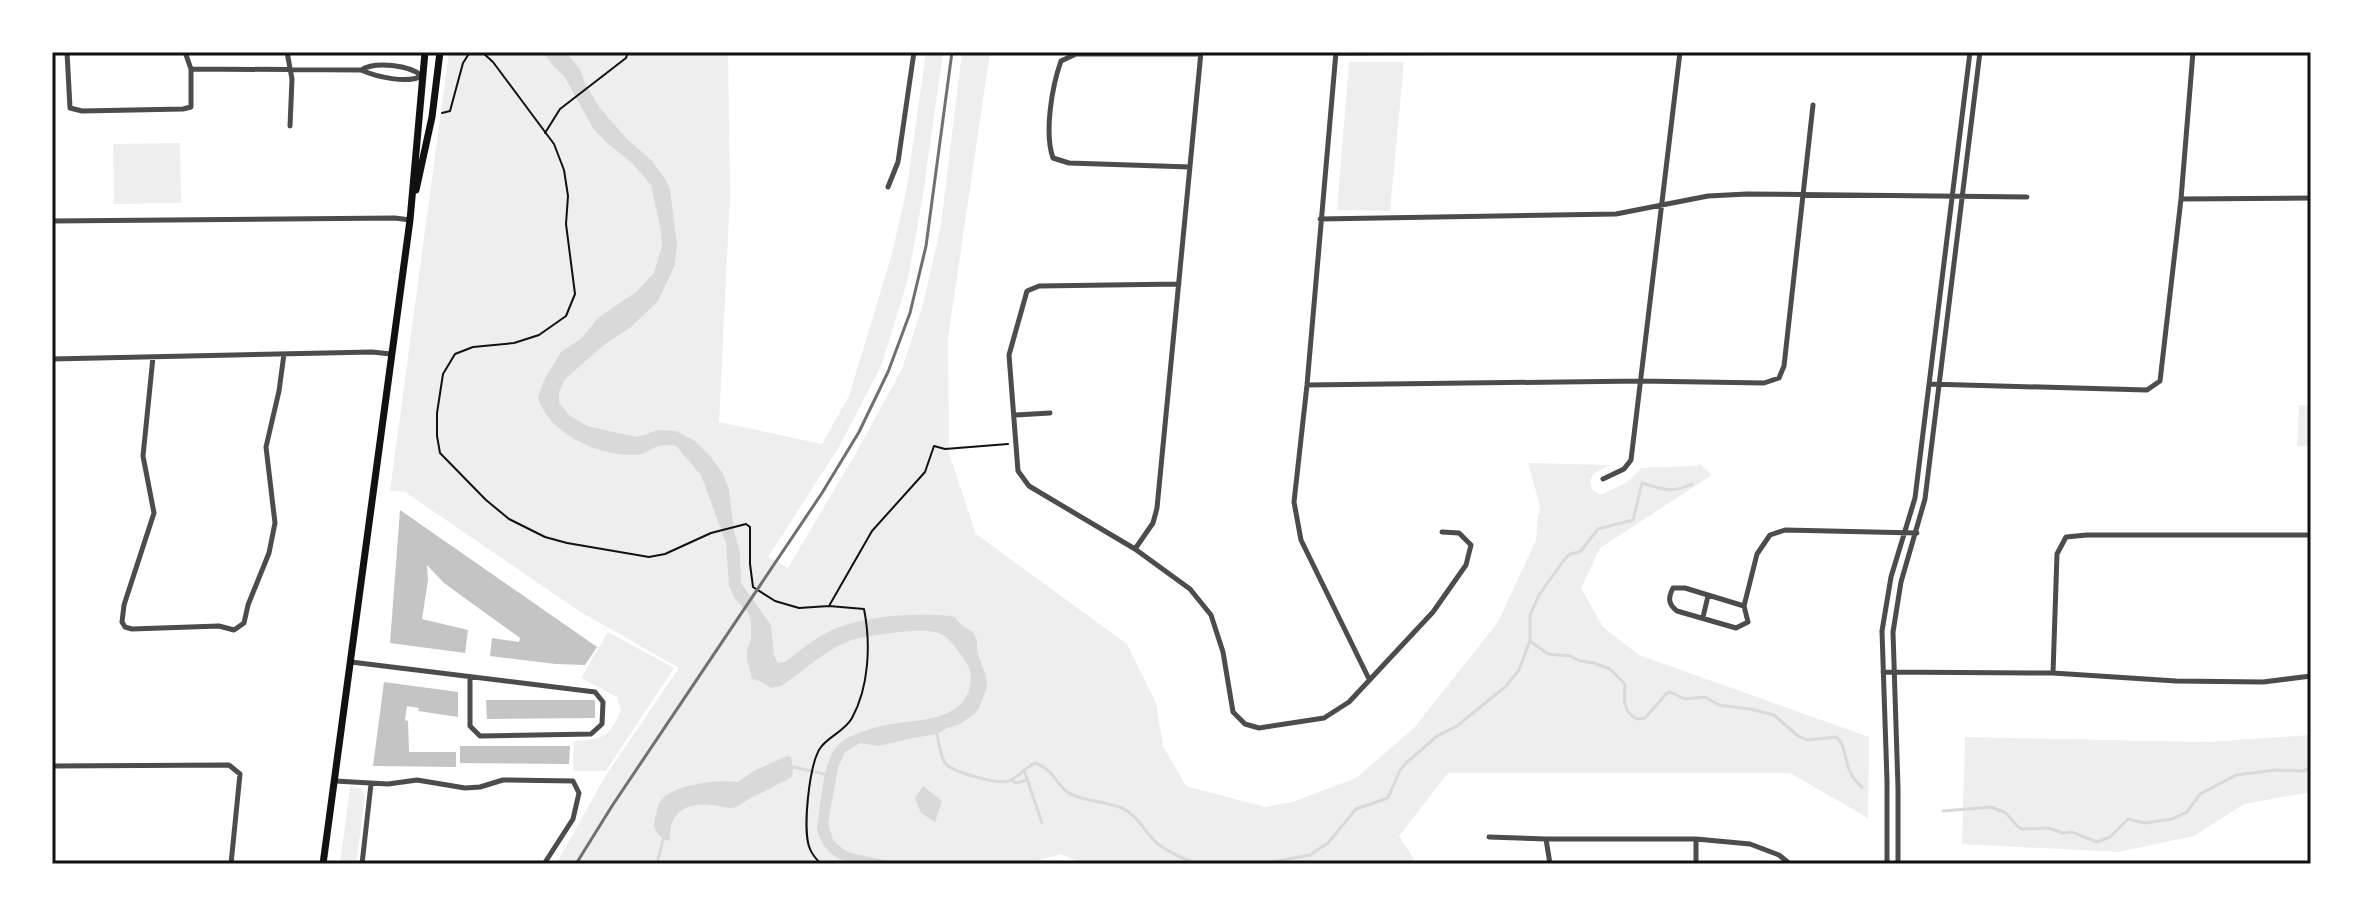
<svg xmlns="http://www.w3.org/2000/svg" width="2363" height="916" font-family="Arial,sans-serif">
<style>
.green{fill:#eee}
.water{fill:#d9d9d9}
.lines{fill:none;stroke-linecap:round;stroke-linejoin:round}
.stream{stroke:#d9d9d9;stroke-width:3}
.building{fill:#c4c4c4}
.path{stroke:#111;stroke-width:2}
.minor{stroke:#4c4c4c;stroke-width:5}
.secondary{stroke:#111;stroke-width:7}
.rail{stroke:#707070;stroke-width:3}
.neatline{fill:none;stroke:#111;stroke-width:3}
</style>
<rect width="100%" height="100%" fill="#fff"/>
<path class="green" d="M449,52H728L730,197L719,422L822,444L849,396L892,254L907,187L926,52H943L923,195L908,279L882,364L839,447L768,557L788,568L857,451L902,369L923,304L941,225L962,52H990L948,338L949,453L976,534L1127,644L1156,703L1163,746L1186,786L1265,807L1293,802L1356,778L1414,728L1498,622L1536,540L1538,514L1540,513L1539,502L1528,463L1610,465L1595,473L1590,479L1592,490L1601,495L1626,483L1641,468L1694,466L1700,464L1712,475L1600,548L1581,588L1603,627L1639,655L1869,737L1868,818L1790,773H1448L1399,836L1417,864H1083L1061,854L1025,864H556L606,775L679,668L579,611L405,492L390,491Z
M1349,62H1404L1390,211L1337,210Z
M180,143L181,203L114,204L113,144Z
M2299,405L2311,406V446H2297Z
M608,632L674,668L606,771H573L574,741C602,740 610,737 621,710L617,697L581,678Z
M2311,735V792L2244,804L2194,836L2118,852L1962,844L1965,737L2207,742Z
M350,786L362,789L365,797L356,864H340Z"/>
<path class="water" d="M543,52H566L580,69L585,84L600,108L626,138L651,160L666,180L670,190L677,245L675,265L658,301L631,327L605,344L565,379L559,392V403L569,415L587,426L636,437L645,435L657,430L676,431L695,441L709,455L722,472L729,489L734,532L740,552L741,583L771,625L774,656L778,663L785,662C799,651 815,638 832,630C868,615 912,613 951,616L955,617L961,625L973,632L977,640V651L986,676L987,686L979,709L973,715L960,724L947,728L937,734L912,738L879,746L860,743L845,752L838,768L828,823L833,840L843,849L851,853L903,864C869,864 827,872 817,828C821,805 822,763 837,746C847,735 867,730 881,726C910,719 962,724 970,686C971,680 971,674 969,668C966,660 950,639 943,635C926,626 888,634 870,636C834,640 810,667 781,686L771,688L760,681L752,679L747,658V650L751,640V623L748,612L735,599L729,586L726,543L701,475L676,446C652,441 651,455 634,455C599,456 547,433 538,397L544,380L561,352L582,338L598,318L636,292L654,273L662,246L661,231L651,185L632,163L606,142L593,128L564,76L554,67Z
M787,756L791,757L793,768L792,777C778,784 766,791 752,797C746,800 742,805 736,807C727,810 720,805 711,805C686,802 669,813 670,839L667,841C656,834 651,828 656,815C657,809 659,802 663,798C677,784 720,779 738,782L754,771Z
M923,786L942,801L935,822L921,813L915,798Z"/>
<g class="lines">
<path class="stream" d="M1530,641L1548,654L1570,656L1580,661L1594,663L1610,669L1625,684C1624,698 1622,712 1637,719L1645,718L1667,693L1670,692L1685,699L1705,697L1719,705L1750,709L1774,715L1798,736L1807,740L1837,737C1850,751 1841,770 1862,787
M937,734C939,742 940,759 947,765C955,772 998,785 1009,781C1019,777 1026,767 1035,763C1052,768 1055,782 1067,792C1077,800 1108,802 1122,808C1138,815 1145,833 1158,844C1168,852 1184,859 1197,864
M793,767L829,775
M1024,770L1042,823
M1013,781L1016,783L1028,780
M1943,811L1991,807L2006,813L2018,827L2023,829L2048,828L2063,833L2072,832L2097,842L2110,837L2128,819L2145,823L2172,819L2187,812L2200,794L2236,775L2276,770L2303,771L2311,768
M657,864L663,839
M1260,864L1310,855L1328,843L1356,809L1388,798L1399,772L1404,765L1437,736L1457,726L1505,687L1519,670L1530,641V615L1539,595L1564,560L1570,554L1580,552L1598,529L1633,520L1642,483C1663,489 1670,494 1692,484"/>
</g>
<path class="building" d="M400,510L597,647L585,665L556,664L490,656L492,638L519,642L520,638L444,583L427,565L428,580L422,619L468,630L465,653L390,643Z
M384,682L458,692V717L418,711L419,708L407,706L405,720L408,721L409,752H456V767L373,766Z
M486,700H595V718L487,719Z
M460,746H570L569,764L460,763Z"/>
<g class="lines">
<path class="path" d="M482,52L493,62L554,144L564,170L568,196L566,224L575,294L566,316L539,335L514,343L473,347L455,354L443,374L437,413V436L440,453L486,500L509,519L545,537L567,543L649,557L665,554L711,533L746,524L750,527V564L753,587L775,601L799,608L829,606L864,609C871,644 869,687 852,718C845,731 829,736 821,747C809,763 802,832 810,849C812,854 817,860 821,864
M442,113L450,111L463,63L470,52
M545,133L560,109L626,58L628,52
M829,606L872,531L925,472L934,446L945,449L1008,444"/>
<path class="minor" d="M67,52L70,108L82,111L183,109L191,107V69
M185,52L191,69L361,70C377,77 407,84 422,76C410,65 375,61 361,70
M287,52L292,79L290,126
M1336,52L1307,385L1294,502L1301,540L1369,679
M1336,53L1604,52
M1190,167L1069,163L1053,158C1044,133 1052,86 1061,61L1076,54H1201
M888,187L898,162L914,52
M2181,199L2311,198
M1320,219L1616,214L1708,196L1747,194L2027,197
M52,221L395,218L410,220
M1179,284L1039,286L1027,291L1009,355L1018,471L1029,486L1135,549L1190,589L1211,615L1223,652L1233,712L1245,724L1259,728L1324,718L1349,702L1433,612L1466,565L1471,545L1459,533L1442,532
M153,357L143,456L154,513L124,605L122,622L125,627L132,629L219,626L234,630L244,623L248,605L269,553L275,523L266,447L279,391L284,354
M52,359L372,352L391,354
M1929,384L2147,390L2160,381L2181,199L2193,52
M1307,385L1640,381L1764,383L1779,378L1784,366L1813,105
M1015,415L1050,413
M1603,479L1624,469L1631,460L1680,52
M1135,549L1153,523L1157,508L1201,52
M1744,606L1748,622L1736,628L1677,611C1668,604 1668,598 1673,588H1685L1744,606L1757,554L1770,535L1785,530L1917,533
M1703,617L1708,596
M351,662L595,692L603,702L602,724L591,734L480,736L470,726V677
M1883,672L2053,673L2176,681L2263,682L2311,676
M2053,673L2057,554L2066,537L2087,535H2311
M52,766L229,765L240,774L231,864
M335,781L388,784L417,780L465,788L480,787L503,780L573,781L579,793L573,819L544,864
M1489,837L1546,839H1696L1750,844L1779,855L1790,864
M1546,839L1550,864
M1696,839V864
M362,864L371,784
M1887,864V781L1882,631L1891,577L1915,498L1970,52
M1898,864V788L1893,632L1901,582L1925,499L1980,52"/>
<path class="secondary" d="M416,190L432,117L440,52
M323,864L410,220L425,52"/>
<path class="rail" d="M576,864L612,806L822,493L859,432L888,372L910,313L926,246L952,52"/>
</g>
<rect width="2363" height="916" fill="none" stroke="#ffffff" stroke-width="108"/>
<rect x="54" y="54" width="2255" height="808" class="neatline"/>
</svg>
